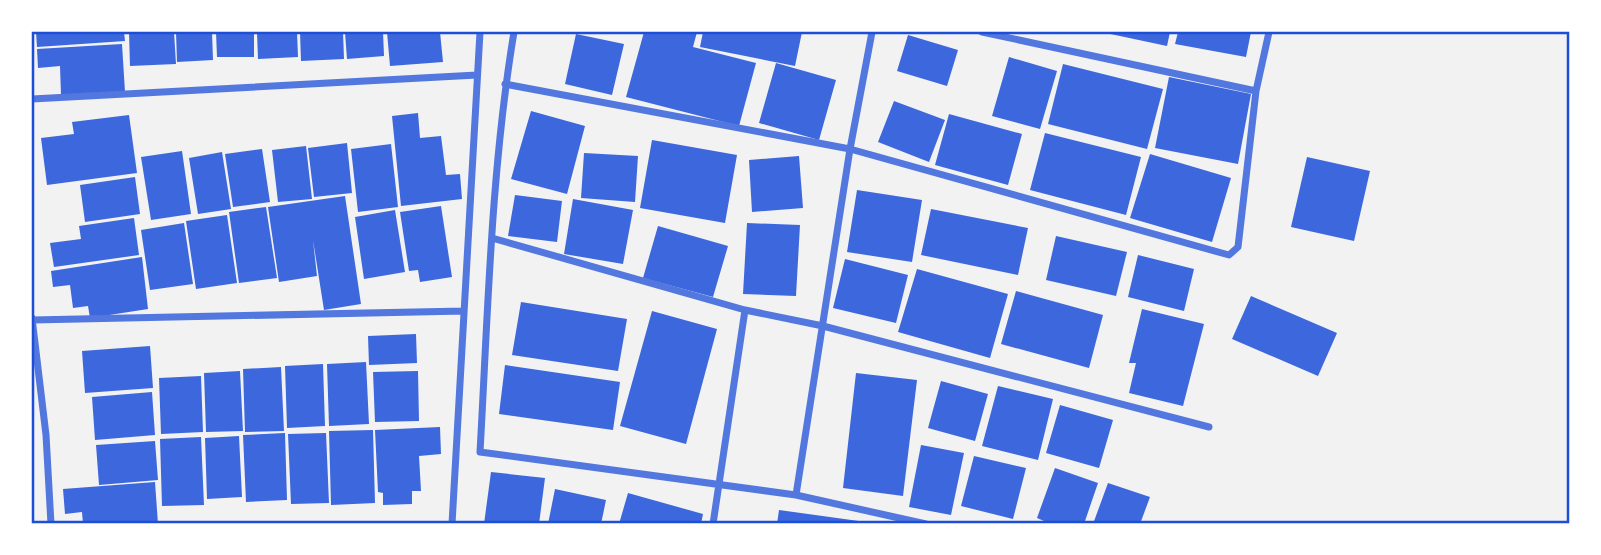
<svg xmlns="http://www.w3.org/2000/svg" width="1601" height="555" font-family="'PT Sans',sans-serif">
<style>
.building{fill:#3d67dc}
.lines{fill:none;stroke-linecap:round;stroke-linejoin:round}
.minor{stroke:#5277de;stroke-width:7}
.neatline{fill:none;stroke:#1d4ed8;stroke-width:2.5}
</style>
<rect width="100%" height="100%" fill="#f2f2f2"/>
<path class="building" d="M36,32H124L125,41L37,47Z
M129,32H174L176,64L130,66Z
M176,32H212L213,60L177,62Z
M216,32H254V57H217Z
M257,32H297L298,57L258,59Z
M300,32H343L344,59L301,61Z
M345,32H383L384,56L347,59Z
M387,32H440L443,62L390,66Z
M644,32H697L693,47L756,63L739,126L626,97Z
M703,32H802L795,66L700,47Z
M1101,32H1170L1167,46Z
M1178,32H1251L1246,57L1175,44Z
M576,34L624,44L612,95L565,84Z
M908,35L958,50L947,86L897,71Z
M122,44L125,92L61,95L60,66L38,68L37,49Z
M1009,57L1057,71L1040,129L992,116Z
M776,63L836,80L819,140L759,123Z
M1063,64L1163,89L1147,149L1048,124Z
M1169,77L1251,94L1238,164L1155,148Z
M894,101L945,120L929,162L878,142Z
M531,111L585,126L567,194L511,179Z
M418,113L420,138L441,136L446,175L460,174L462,199L401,206L392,116Z
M949,114L1022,134L1008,185L935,165Z
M129,115L137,173L47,185L41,138L74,134L72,122Z
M1045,133L1141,157L1126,215L1030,190Z
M652,140L737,155L725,223L640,208Z
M347,143L352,193L314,197L308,148Z
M391,144L398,207L358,212L351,149Z
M306,146L312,199L278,202L272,150Z
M262,149L270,202L233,207L225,154Z
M182,151L191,214L151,220L141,157Z
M222,152L231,209L198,214L189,158Z
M584,153L638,156L635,202L581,198Z
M1150,154L1231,178L1212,242L1130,218Z
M799,156L803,208L752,212L749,160Z
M1307,157L1370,171L1354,241L1291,227Z
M135,177L140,214L85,222L80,185Z
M857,190L922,200L912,262L847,252Z
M515,195L562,201L557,242L508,236Z
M345,196L361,304L324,310L313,240L317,276L279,282L268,207Z
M573,199L633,210L623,264L564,254Z
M441,206L452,277L420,282L418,270L409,271L400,212Z
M266,207L277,278L239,283L229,212Z
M931,209L1028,228L1018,275L921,255Z
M395,210L405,272L364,279L355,217Z
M227,215L237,283L196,289L186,221Z
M134,218L139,255L54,267L50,243L81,239L79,226Z
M184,223L193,284L150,290L141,230Z
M747,223L800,225L796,296L743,294Z
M658,226L728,246L713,297L643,278Z
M1056,236L1127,252L1116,296L1046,280Z
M1138,255L1194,269L1184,311L1128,297Z
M142,257L148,309L90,318L88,306L73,308L70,285L53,287L51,271Z
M845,259L908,275L896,323L833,308Z
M917,269L1008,294L990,358L898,332Z
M1016,291L1103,315L1089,368L1001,344Z
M1251,296L1337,333L1318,376L1232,339Z
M521,302L627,319L618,371L512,355Z
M1142,309L1204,324L1183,406L1129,393L1136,363H1129Z
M652,311L717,329L686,444L620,426Z
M416,334L417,363L369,365L368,336Z
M150,346L153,388L85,393L82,351Z
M366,362L369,424L329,426L327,364Z
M323,364L325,426L287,428L285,366Z
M505,365L620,382L613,430L499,414Z
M281,367L284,431L245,432L243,369Z
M240,371L243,431L206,432L204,373Z
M418,371L419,421L375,422L373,372Z
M856,373L917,380L903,496L843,488Z
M201,376L203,432L161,434L159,378Z
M941,381L988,394L975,441L928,428Z
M998,386L1053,399L1038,460L982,446Z
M152,392L155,435L95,440L92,397Z
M1060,405L1113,420L1099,468L1046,453Z
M440,427L441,454L419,456L421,491H412V504L383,505V493L378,492L375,430Z
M373,430L375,503L331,505L329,431Z
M285,433L287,500L246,502L243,435Z
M326,433L329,503L291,504L288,434Z
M239,436L242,497L207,499L205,438Z
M201,437L204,505L162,506L160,439Z
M155,441L158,480L99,485L96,445Z
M921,445L964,453L951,515L909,507Z
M974,456L1026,468L1013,519L961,506Z
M1055,468L1098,483L1084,524H1051L1037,518Z
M491,472L545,478L539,524H484Z
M155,482L158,524H83L82,512L65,514L63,489Z
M1108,483L1150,497L1140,524H1093Z
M555,489L606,500L601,524H548Z
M628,493L703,514L701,524H619Z
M779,510L866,522V524H777Z"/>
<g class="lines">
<path class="minor" d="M514,32C491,170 488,312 480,452L796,495L926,524
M982,32L1256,91
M505,84L850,149L1229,255L1238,247L1256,91L1269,32
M32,99L477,75
M492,238L745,310L823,326L1209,427
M32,318L46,435L51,524
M32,320L464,311
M796,495L850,149L872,32
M452,524L480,32
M713,524L745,310"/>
</g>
<rect width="1601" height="555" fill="none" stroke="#ffffff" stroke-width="66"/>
<rect x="33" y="33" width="1535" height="489" class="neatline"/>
</svg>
